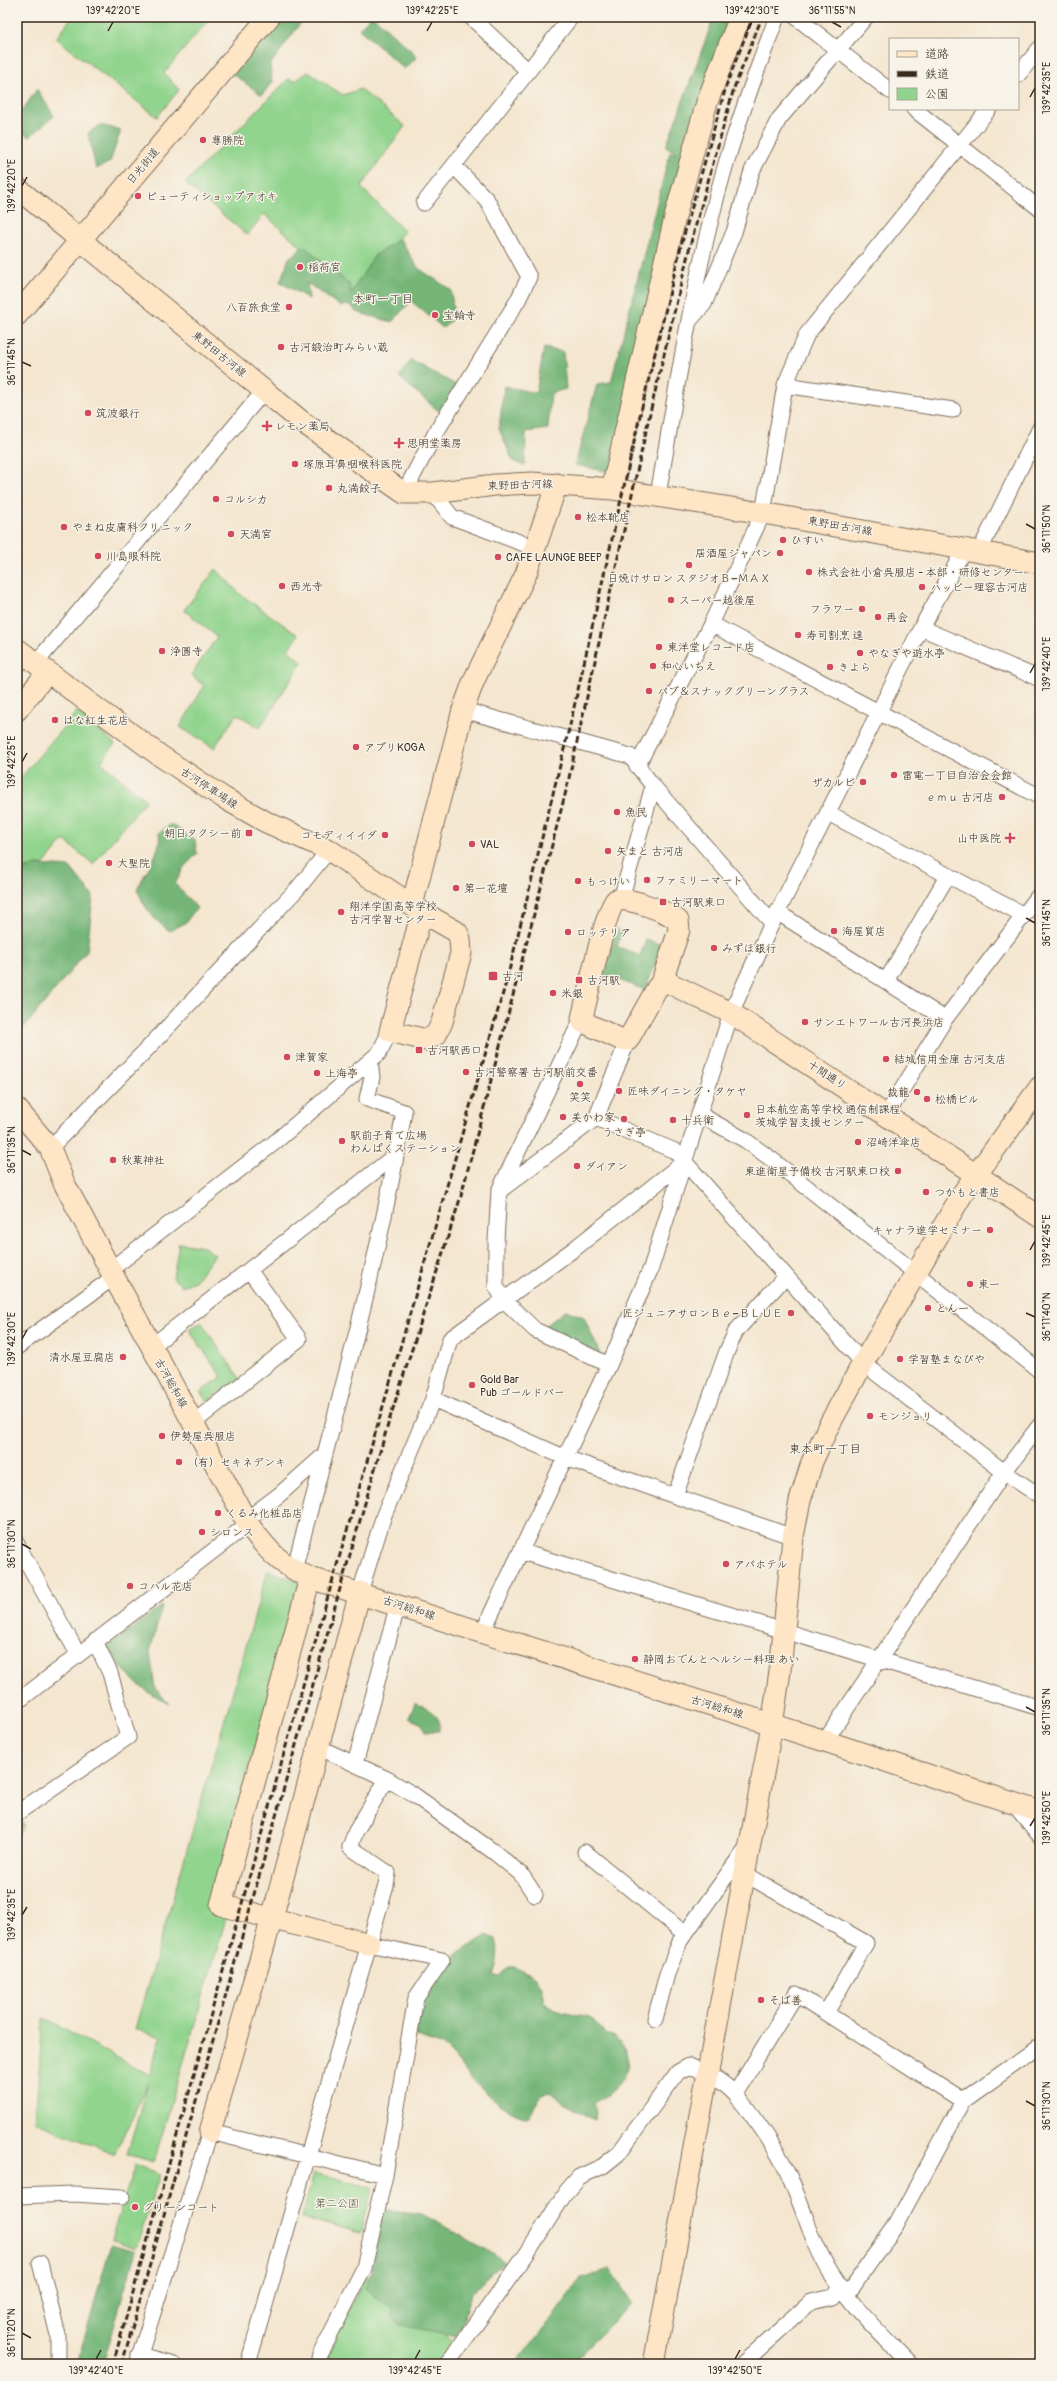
<svg xmlns="http://www.w3.org/2000/svg" width="1057" height="2381" font-family="Pangolin,'Klee One',sans-serif">
<style>
.green{fill:#91d48d;stroke:#667f56}
.forest{fill:#74b678;stroke:#58704b}
.lines{fill:none;stroke-linecap:round;stroke-linejoin:round}
.street-casing{stroke:#7c6c5c;stroke-width:17}
.secondary-casing{stroke:#7c6c5c;stroke-width:23}
.street{stroke:#fff;stroke-width:15}
.secondary{stroke:#fde5c5;stroke-width:21}
.rail{stroke:#3b2a1e;stroke-width:3;stroke-dasharray:6 3;stroke-linecap:butt}
.ticks{fill:none;stroke:#3b2a1e;stroke-width:1.5}
.poi-dot{fill:#d1495b;stroke:#f7f3e8;stroke-width:1.5}
.labels{text-anchor:middle;dominant-baseline:central;stroke-width:3;stroke-linejoin:round;paint-order:stroke}
.poi-label{font-size:11px;fill:#3b2a1e;stroke:#f7f3e8;text-anchor:start}
.street-label{font-size:11px;fill:#3b2a1e;stroke:#f7f3e8}
.park-label{font-size:11px;fill:#50543a;stroke:#f7f3e8}
.neighbourhood-label{font-size:12px;fill:#3b2a1e;stroke:#f7f3e8}
.neatline{fill:none;stroke:#3b2a1e;stroke-width:1.5}
.ticks-label{font-size:10px;text-anchor:middle;fill:#3b2a1e}
</style>
<rect width="100%" height="100%" fill="#f7f3e8"/>
<filter id="ink" filterUnits="userSpaceOnUse"><feTurbulence type="fractalNoise" baseFrequency=".025" numOctaves="2"/><feDisplacementMap in="SourceGraphic" scale="8" xChannelSelector="R" yChannelSelector="G"/><feConvolveMatrix kernelMatrix="1 2 1 2 8 2 1 2 1" color-interpolation-filters="sRGB"/></filter>
<filter id="wash" filterUnits="userSpaceOnUse"><feTurbulence type="fractalNoise" baseFrequency=".012" numOctaves="4" result="noise"/><feDisplacementMap in="SourceGraphic" scale="16" xChannelSelector="R" yChannelSelector="G"/><feGaussianBlur stdDeviation="0.9" result="paint"/><feColorMatrix in="noise" values="0 0 0 0 0 0 0 0 0 0 0 0 0 0 0 0 0 1.4 0 .05"/><feComposite in="paint" operator="in"/></filter>
<g filter="url(#wash)">
<rect width="100%" height="100%" fill="#f4e6cf"/>
<path class="green" d="M72,17H160L164,20L167,17H211L164,73L179,90L157,117L56,38Z
M308,72L343,95L360,89L405,126L361,187L404,231L356,295L264,214L247,235L185,183L288,79L295,81Z
M216,569L240,594L298,635L288,650L302,662L260,728L237,714L214,748L180,727L204,686L191,675L217,637L184,610Z
M77,711L115,744L101,762L146,800L93,864L64,840L34,876L17,862V782Z
M179,1243L204,1247L215,1255L195,1281L182,1286L173,1278Z
M201,1322L240,1379L207,1401L200,1392L222,1377L189,1330Z
M268,1570L301,1583L209,1909L227,1915L154,2162L127,2154L148,2083L115,2154L35,2122L43,2018L150,2075L161,2037L135,2029Z
M135,2165L160,2174L136,2248L111,2239Z
M314,2173L373,2188L361,2233L302,2218Z
M366,2275L453,2341L437,2364H323Z"/>
<path class="forest" d="M280,17H305L270,65L272,82L262,95L231,73Z
M370,17H374L416,55V58L404,69L359,29Z
M714,17H740L610,472L575,465L597,384L611,382L670,152L679,154L666,147Z
M37,89L54,116L29,137L17,129V118Z
M100,125L121,130L110,162L96,169L88,133Z
M400,239L418,268L451,290L454,318L443,328L411,301L392,322L356,312L351,305L340,306L307,283L309,299L280,282L289,258L304,246L349,284L351,293L375,255Z
M544,348L563,352L566,389L551,393L548,429L526,432L525,466L513,461L499,429L504,386L536,393Z
M411,360L456,385L442,414L399,377Z
M171,824L195,840L197,854L184,867L175,884L197,908L185,923L170,931C153,920 144,907 137,889C145,872 162,852 159,833Z
M37,865L70,867L93,896L87,951L22,1030L17,1031V871Z
M618,929L623,932L617,946L640,956L646,939L663,946L645,990L601,973Z
M566,1310L584,1317L600,1354L543,1328Z
M162,1606L150,1652L155,1688L169,1704C136,1687 128,1677 107,1647Z
M415,1703C427,1709 444,1715 439,1731H426L422,1724L409,1718Z
M17,1813L24,1825L17,1838Z
M487,1935L496,1939C499,1950 498,1964 493,1975L499,1977L509,1967H515L535,1978L541,1987L544,2002L550,2007L561,2011L589,2017L605,2034L614,2036L624,2048L628,2067C623,2077 618,2087 609,2094C603,2098 598,2098 593,2104L596,2112L595,2120L564,2103L549,2092L541,2096L528,2117C511,2117 485,2093 473,2081C462,2069 456,2056 442,2046C435,2042 424,2040 416,2036L419,2005L445,1962Z
M389,2210L422,2214L496,2255L504,2262C494,2272 480,2282 473,2293C466,2307 464,2323 456,2336L401,2325L392,2319L391,2307L380,2301L365,2288L372,2272L382,2211Z
M111,2244L136,2251L103,2364H77Z
M610,2269L632,2303L571,2364H514L549,2322L580,2278Z"/>
</g>
<g filter="url(#ink)">
<g class="lines">
<g class="street-casing">
<path id="street" d="M471,17L528,71
M796,17L890,91
M1018,75L1040,48
M914,109L1040,209
M424,203L571,17
M690,320L704,304L734,232L752,171L779,119L866,17
M785,385L953,410
M404,493L435,434L518,300L529,277L487,200L454,166
M433,493L452,517L535,548
M658,495C677,388 693,279 723,174C738,121 757,69 777,17
M979,552L1040,428
M711,624L1040,797
M921,628L1040,679
M35,664L264,391
M463,710L630,756L653,786L772,923
M637,766L711,624L763,513L785,385L807,334L989,109
M828,813L1024,915
M621,899L653,786
M777,912L945,1019
M886,981L948,875
M582,1018L499,1191L496,1241V1286L504,1300L535,1330L609,1365
M699,1114L745,1140L771,1159L1040,1371
M887,1114L945,1019L1040,894
M596,1118L675,1151L863,1363L1004,1472L1040,1496
M50,1148L148,1048L299,887L329,850
M502,1189L596,1118L628,1040
M110,1270L274,1143L379,1053L390,1031
M152,1346L397,1154
M17,1347L114,1277
M433,1399L566,1458L793,1537
M193,1423L299,1339L249,1270
M675,1496L727,1351L736,1331L786,1276
M246,1520L279,1495L323,1456
M17,1544L78,1654
M522,1552L1040,1708
M294,1570C334,1419 378,1267 404,1112L367,1099L372,1077L370,1061
M360,1592L384,1515L433,1399L450,1339L574,1249L685,1161
M483,1631L609,1365L651,1268L731,1013L772,923L921,628L965,548
M17,1702L248,1524
M825,1741L1004,1472L1040,1425
M318,1747L387,1779L414,1795L494,1852L521,1874L535,1895
M355,1764L398,1604
M1013,1803L1040,1836
M17,1813L128,1737L110,1673L95,1641
M585,1852L685,1934
M745,1874L866,1943L826,2013
M655,2019L667,1974L680,1941L749,1844
M735,2094L796,1994L963,2101
M17,2196L74,2194L122,2197
M40,2263L58,2335V2364
M847,2295L894,2228L963,2101L1040,2046
M139,2355L173,2364
M137,2364L210,2132L385,2175
M248,2364L386,1885L388,1873L350,1847L356,1831L387,1779
M318,2364L320,2355L364,2268L385,2175L416,1998L442,1960L369,1944
M447,2364L526,2255L566,2192L579,2177L603,2166L618,2154L678,2072L689,2066C705,2072 723,2081 735,2094C754,2116 779,2151 790,2178C804,2210 813,2245 832,2275C853,2308 883,2336 910,2364
M742,2364L811,2302L833,2297L841,2286"/>
</g>
<g class="secondary-casing">
<path id="secondary" d="M17,188L301,421L404,493H433L495,485L532,483L612,489L763,513L1040,563
M17,315L269,17
M612,489L676,213L707,102L740,17
M17,649L159,755L224,798L266,822L329,850L422,912L457,932L460,939L461,953L442,1022L436,1035L426,1040L390,1031L422,912
M17,710L47,673
M412,905L463,710L474,680L526,574L557,484
M669,983H661L657,988L628,1040L620,1039L583,1022L582,1018C587,999 605,910 616,900C628,897 670,912 678,921L679,930L664,975L669,983L731,1013L1040,1217
M17,1109L50,1148L64,1183L114,1277L248,1524C269,1552 277,1562 310,1578L825,1741L1040,1812
M310,1578L221,1905L369,1944
M210,2132L272,1918L360,1592
M654,2364L772,1725L780,1671L793,1537L800,1501L812,1462L828,1427L863,1363L963,1193L1040,1087"/>
</g>
<use href="#street" class="street"/>
<use href="#secondary" class="secondary"/>
<path class="rail" d="M113,2364L328,1596L507,979L570,725L641,411L682,242L727,83L753,17
M122,2364L337,1599L389,1421L461,1196L567,787L650,413L690,246L734,88L762,17"/>
</g>
</g>
<path class="ticks" d="M832,22L841,27M108,31L113,22M427,31L432,22M747,31L752,22M1030,97L1035,88M22,186L27,177M22,362L31,366M1026,524L1035,529M1030,673L1035,664M22,762L27,753M1026,918L1035,923M22,1150L31,1155M1030,1250L1035,1241M1026,1313L1035,1317M22,1339L27,1330M22,1544L31,1549M1026,1707L1035,1712M1030,1826L1035,1818M22,1915L27,1907M1026,2101L1035,2106M22,2333L31,2338M96,2359L101,2350M415,2359L420,2350M735,2359L740,2350"/>
<g class="poi-dot">
<circle cx="203" cy="140" r="4"/>
<circle cx="138" cy="196" r="4"/>
<circle cx="300" cy="267" r="4"/>
<circle cx="289" cy="307" r="4"/>
<circle cx="435" cy="315" r="4"/>
<circle cx="281" cy="347" r="4"/>
<circle cx="88" cy="413" r="4"/>
<path d="M265 420h4v4h4v4h-4v4h-4v-4h-4v-4h4z"/>
<path d="M397 437h4v4h4v4h-4v4h-4v-4h-4v-4h4z"/>
<circle cx="295" cy="464" r="4"/>
<circle cx="329" cy="488" r="4"/>
<circle cx="216" cy="499" r="4"/>
<circle cx="578" cy="517" r="4"/>
<circle cx="64" cy="527" r="4"/>
<circle cx="231" cy="534" r="4"/>
<circle cx="783" cy="540" r="4"/>
<circle cx="780" cy="553" r="4"/>
<circle cx="98" cy="556" r="4"/>
<circle cx="498" cy="557" r="4"/>
<circle cx="689" cy="565" r="4"/>
<circle cx="809" cy="572" r="4"/>
<circle cx="282" cy="586" r="4"/>
<circle cx="922" cy="587" r="4"/>
<circle cx="671" cy="600" r="4"/>
<circle cx="862" cy="609" r="4"/>
<circle cx="878" cy="617" r="4"/>
<circle cx="798" cy="635" r="4"/>
<circle cx="659" cy="647" r="4"/>
<circle cx="162" cy="651" r="4"/>
<circle cx="860" cy="653" r="4"/>
<circle cx="653" cy="666" r="4"/>
<circle cx="830" cy="667" r="4"/>
<circle cx="649" cy="691" r="4"/>
<circle cx="55" cy="720" r="4"/>
<circle cx="356" cy="747" r="4"/>
<circle cx="894" cy="775" r="4"/>
<circle cx="863" cy="782" r="4"/>
<circle cx="1002" cy="797" r="4"/>
<circle cx="617" cy="812" r="4"/>
<rect x="245" y="829" width="8" height="8" rx="2"/>
<circle cx="385" cy="835" r="4"/>
<path d="M1008 832h4v4h4v4h-4v4h-4v-4h-4v-4h4z"/>
<circle cx="472" cy="844" r="4"/>
<circle cx="608" cy="851" r="4"/>
<circle cx="109" cy="863" r="4"/>
<circle cx="647" cy="880" r="4"/>
<circle cx="578" cy="881" r="4"/>
<circle cx="456" cy="888" r="4"/>
<rect x="659" y="898" width="8" height="8" rx="2"/>
<circle cx="341" cy="912" r="4"/>
<circle cx="834" cy="931" r="4"/>
<circle cx="568" cy="932" r="4"/>
<circle cx="714" cy="948" r="4"/>
<rect x="488" y="971" width="10" height="10" rx="2"/>
<rect x="575" y="976" width="8" height="8" rx="2"/>
<circle cx="553" cy="993" r="4"/>
<circle cx="805" cy="1022" r="4"/>
<rect x="415" y="1046" width="8" height="8" rx="2"/>
<circle cx="287" cy="1057" r="4"/>
<circle cx="886" cy="1059" r="4"/>
<circle cx="466" cy="1072" r="4"/>
<circle cx="317" cy="1073" r="4"/>
<circle cx="580" cy="1084" r="4"/>
<circle cx="619" cy="1091" r="4"/>
<circle cx="917" cy="1092" r="4"/>
<circle cx="927" cy="1099" r="4"/>
<circle cx="747" cy="1115" r="4"/>
<circle cx="563" cy="1117" r="4"/>
<circle cx="624" cy="1119" r="4"/>
<circle cx="673" cy="1120" r="4"/>
<circle cx="342" cy="1141" r="4"/>
<circle cx="858" cy="1142" r="4"/>
<circle cx="113" cy="1160" r="4"/>
<circle cx="577" cy="1166" r="4"/>
<circle cx="898" cy="1171" r="4"/>
<circle cx="926" cy="1192" r="4"/>
<circle cx="990" cy="1230" r="4"/>
<circle cx="970" cy="1284" r="4"/>
<circle cx="928" cy="1308" r="4"/>
<circle cx="791" cy="1313" r="4"/>
<circle cx="123" cy="1357" r="4"/>
<circle cx="900" cy="1359" r="4"/>
<circle cx="472" cy="1385" r="4"/>
<circle cx="870" cy="1416" r="4"/>
<circle cx="162" cy="1436" r="4"/>
<circle cx="179" cy="1462" r="4"/>
<circle cx="218" cy="1513" r="4"/>
<circle cx="202" cy="1532" r="4"/>
<circle cx="726" cy="1564" r="4"/>
<circle cx="130" cy="1586" r="4"/>
<circle cx="635" cy="1659" r="4"/>
<circle cx="761" cy="2000" r="4"/>
<circle cx="135" cy="2207" r="4"/>
</g>
<g class="labels">
<g class="poi-label">
<text x="211" y="140">尊勝院</text>
<text x="146" y="196">ビューティショップアオキ</text>
<text x="308" y="267">稲荷宮</text>
<text x="281" y="307" text-anchor="end">八百旅食堂</text>
<text x="443" y="315">宝輪寺</text>
<text x="289" y="347">古河鍛治町みらい蔵</text>
<text x="96" y="413">筑波銀行</text>
<text x="275" y="426">レモン薬局</text>
<text x="407" y="443">思明堂薬房</text>
<text x="303" y="464">塚原耳鼻咽喉科医院</text>
<text x="337" y="488">丸満餃子</text>
<text x="224" y="499">コルシカ</text>
<text x="586" y="517">松本靴店</text>
<text x="72" y="527">やまね皮膚科クリニック</text>
<text x="239" y="534">天満宮</text>
<text x="791" y="540">ひすい</text>
<text x="772" y="553" text-anchor="end">居酒屋ジャパン</text>
<text x="106" y="556">川島眼科院</text>
<text x="506" y="557">CAFE LAUNGE BEEP</text>
<text x="817" y="572">株式会社小倉呉服店 - 本部・研修センター</text>
<text x="689" y="578" text-anchor="middle">日焼けサロン スタジオＢ−ＭＡＸ</text>
<text x="290" y="586">西光寺</text>
<text x="930" y="587">ハッピー理容古河店</text>
<text x="679" y="600">スーパー越後屋</text>
<text x="854" y="609" text-anchor="end">フラワー</text>
<text x="886" y="617">再会</text>
<text x="806" y="635">寿司割烹 達</text>
<text x="667" y="647">東洋堂レコード店</text>
<text x="170" y="651">浄圓寺</text>
<text x="868" y="653">やなぎや遊水亭</text>
<text x="661" y="666">和心いちえ</text>
<text x="838" y="667">きよら</text>
<text x="657" y="691">パブ＆スナックグリーングラス</text>
<text x="63" y="720">はな紅生花店</text>
<text x="364" y="747">アプリKOGA</text>
<text x="902" y="775">雷電一丁目自治会会館</text>
<text x="855" y="782" text-anchor="end">ザカルビ</text>
<text x="994" y="797" text-anchor="end">ｅｍｕ 古河店</text>
<text x="625" y="812">魚民</text>
<text x="241" y="833" text-anchor="end">朝日タクシー前</text>
<text x="377" y="835" text-anchor="end">コモディイイダ</text>
<text x="1001" y="838" text-anchor="end">山中医院</text>
<text x="480" y="844">VAL</text>
<text x="616" y="851">矢まと 古河店</text>
<text x="117" y="863">大聖院</text>
<text x="655" y="880">ファミリーマート</text>
<text x="586" y="881">もっけい</text>
<text x="464" y="888">第一花壇</text>
<text x="671" y="902">古河駅東口</text>
<text x="349" y="906">翔洋学園高等学校<tspan x="349" dy="13">古河学習センター</tspan></text>
<text x="842" y="931">海屋質店</text>
<text x="576" y="932">ロッテリア</text>
<text x="722" y="948">みずほ銀行</text>
<text x="502" y="976">古河</text>
<text x="587" y="980">古河駅</text>
<text x="561" y="993">米銀</text>
<text x="813" y="1022">サンエトワール古河長浜店</text>
<text x="427" y="1050">古河駅西口</text>
<text x="295" y="1057">津賀家</text>
<text x="894" y="1059">結城信用金庫 古河支店</text>
<text x="474" y="1072">古河警察署 古河駅前交番</text>
<text x="325" y="1073">上海亭</text>
<text x="627" y="1091">匠味ダイニング・タケヤ</text>
<text x="909" y="1092" text-anchor="end">裁龍</text>
<text x="580" y="1097" text-anchor="middle">笑笑</text>
<text x="935" y="1099">松橋ビル</text>
<text x="755" y="1109">日本航空高等学校 通信制課程<tspan x="755" dy="13">茨城学習支援センター</tspan></text>
<text x="571" y="1117">美かわ家</text>
<text x="681" y="1120">十兵衛</text>
<text x="624" y="1132" text-anchor="middle">うさぎ亭</text>
<text x="350" y="1135">駅前子育て広場<tspan x="350" dy="13">わんぱくステーション</tspan></text>
<text x="866" y="1142">沼崎洋傘店</text>
<text x="121" y="1160">秋葉神社</text>
<text x="585" y="1166">ダイアン</text>
<text x="890" y="1171" text-anchor="end">東進衛星予備校 古河駅東口校</text>
<text x="934" y="1192">つかもと書店</text>
<text x="982" y="1230" text-anchor="end">キャナラ進学セミナー</text>
<text x="978" y="1284">東一</text>
<text x="936" y="1308">とん一</text>
<text x="783" y="1313" text-anchor="end">匠ジュニアサロンＢｅ−ＢＬＵＥ</text>
<text x="115" y="1357" text-anchor="end">清水屋豆腐店</text>
<text x="908" y="1359">学習塾まなびや</text>
<text x="480" y="1379">Gold Bar<tspan x="480" dy="13">Pub ゴールドバー</tspan></text>
<text x="878" y="1416">モンジョリ</text>
<text x="170" y="1436">伊勢屋呉服店</text>
<text x="187" y="1462">（有）セキネデンキ</text>
<text x="226" y="1513">くるみ化粧品店</text>
<text x="210" y="1532">シロンス</text>
<text x="734" y="1564">アパホテル</text>
<text x="138" y="1586">コハル花店</text>
<text x="643" y="1659">静岡おでんとヘルシー料理 あい</text>
<text x="769" y="2000">そば善</text>
<text x="143" y="2207">グリーンコート</text>
</g>
<g class="street-label">
<text transform="translate(143 166) rotate(-50)">日光街道</text>
<text transform="translate(219 354) rotate(39)">東野田古河線</text>
<text transform="translate(520 485) rotate(-2)">東野田古河線</text>
<text transform="translate(840 526) rotate(10)">東野田古河線</text>
<text transform="translate(209 788) rotate(33)">古河停車場線</text>
<text transform="translate(827 1075) rotate(33)">十間通り</text>
<text transform="translate(171 1383) rotate(61)">古河総和線</text>
<text transform="translate(409 1608) rotate(18)">古河総和線</text>
<text transform="translate(717 1707) rotate(17)">古河総和線</text>
</g>
<g class="park-label">
<text x="337" y="2203">第二公園</text>
</g>
<g class="neighbourhood-label">
<text x="383" y="299">本町一丁目</text>
<text x="825" y="1449">東本町一丁目</text>
</g>
</g>
<rect width="1057" height="2381" fill="none" stroke="#f7f3e8" stroke-width="44"/>
<rect x="889" y="38" width="130" height="72" fill="#f7f3e8" stroke="#aca397"/>
<rect x="897" y="51" width="20" height="6" fill="#fde5c5" stroke="#aca397"/>
<text x="925" y="58" font-size="12" fill="#3b2a1e">道路</text>
<rect x="897" y="71" width="20" height="6" fill="#3b2a1e" stroke="#aca397"/>
<text x="925" y="78" font-size="12" fill="#3b2a1e">鉄道</text>
<rect x="897" y="88" width="20" height="12" fill="#91d48d" stroke="#aca397"/>
<text x="925" y="98" font-size="12" fill="#3b2a1e">公園</text>
<rect x="22" y="22" width="1013" height="2337" class="neatline"/>
<g class="ticks-label">
<text x="113" y="14">139°42'20"E</text>
<text x="432" y="14">139°42'25"E</text>
<text x="752" y="14">139°42'30"E</text>
<text x="832" y="14">36°11'55"N</text>
<text transform="translate(1046 88) rotate(-90)" y="4">139°42'35"E</text>
<text transform="translate(11 186) rotate(-90)" y="4">139°42'20"E</text>
<text transform="translate(11 362) rotate(-90)" y="4">36°11'45"N</text>
<text transform="translate(1046 529) rotate(-90)" y="4">36°11'50"N</text>
<text transform="translate(1046 664) rotate(-90)" y="4">139°42'40"E</text>
<text transform="translate(11 762) rotate(-90)" y="4">139°42'25"E</text>
<text transform="translate(1046 923) rotate(-90)" y="4">36°11'45"N</text>
<text transform="translate(11 1150) rotate(-90)" y="4">36°11'35"N</text>
<text transform="translate(1046 1241) rotate(-90)" y="4">139°42'45"E</text>
<text transform="translate(1046 1317) rotate(-90)" y="4">36°11'40"N</text>
<text transform="translate(11 1339) rotate(-90)" y="4">139°42'30"E</text>
<text transform="translate(11 1544) rotate(-90)" y="4">36°11'30"N</text>
<text transform="translate(1046 1712) rotate(-90)" y="4">36°11'35"N</text>
<text transform="translate(1046 1818) rotate(-90)" y="4">139°42'50"E</text>
<text transform="translate(11 1915) rotate(-90)" y="4">139°42'35"E</text>
<text transform="translate(1046 2106) rotate(-90)" y="4">36°11'30"N</text>
<text transform="translate(11 2333) rotate(-90)" y="4">36°11'20"N</text>
<text x="96" y="2374">139°42'40"E</text>
<text x="415" y="2374">139°42'45"E</text>
<text x="735" y="2374">139°42'50"E</text>
</g>
</svg>
